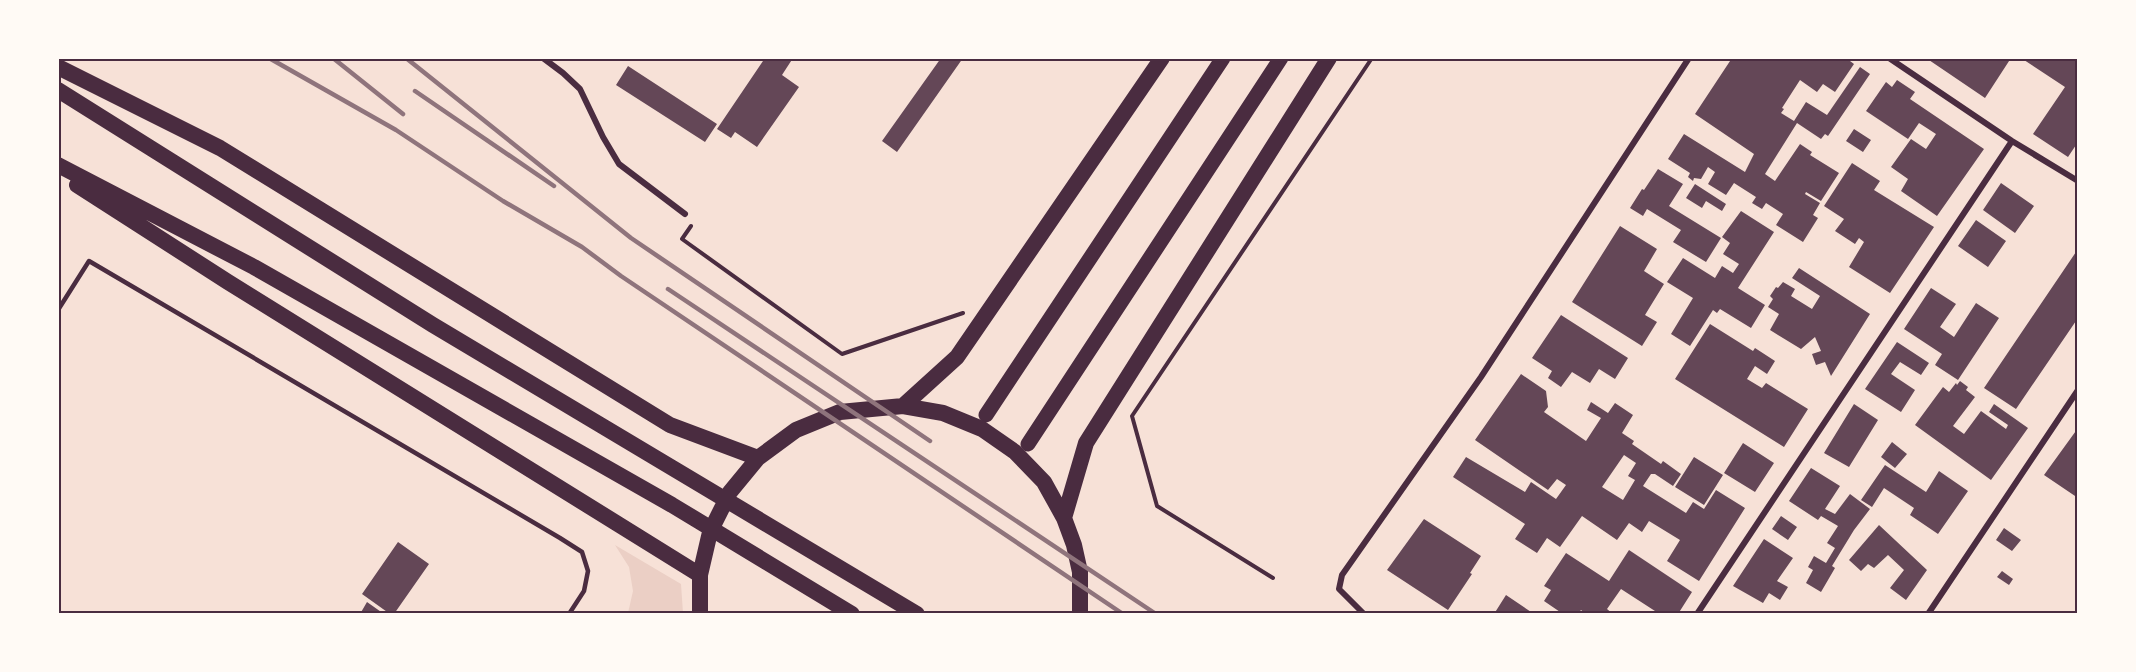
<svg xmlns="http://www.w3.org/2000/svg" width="2136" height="672" font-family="'Noto Sans',sans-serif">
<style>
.green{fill:#ebcfc5}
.building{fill:#644757;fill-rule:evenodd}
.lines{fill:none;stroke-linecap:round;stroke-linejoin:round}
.path{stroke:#4a2c40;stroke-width:4}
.service{stroke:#4a2c40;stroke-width:4.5}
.minor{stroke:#4a2c40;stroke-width:6}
.primary{stroke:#4a2c40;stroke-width:15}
.trunk{stroke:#4a2c40;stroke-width:16}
.rail{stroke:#8f747c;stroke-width:4.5}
.neatline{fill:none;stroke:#4a2c40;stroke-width:2}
</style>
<rect width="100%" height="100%" fill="#f7e1d7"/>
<path class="green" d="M615,545L681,584L683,613H628L633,591L629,567Z"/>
<path class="building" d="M765,58H793L782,75L799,87L757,147L735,132L731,138L717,129Z
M941,58H963L897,152L882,141Z
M1732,58H1846L1854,64L1835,92L1823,84L1817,92L1800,80L1782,108L1784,109L1781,113L1794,121L1806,102L1827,115L1860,67L1870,74L1828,136L1825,134L1821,139L1797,123L1765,174L1775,181L1800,144L1812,152L1810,155L1839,173L1821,201L1806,192L1805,194L1820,203L1813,215L1818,218L1803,242L1776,225L1783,214L1766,203L1762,209L1752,203L1756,197L1734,183L1726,195L1708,184L1715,172L1708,167L1701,179L1694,178L1693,181L1688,177L1690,173L1668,159L1684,134L1745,172L1754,154L1695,114Z
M1926,58H2011L1985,98Z
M2021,58H2078V142L2068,157L2033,134L2065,87Z
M628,66L717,124L705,142L616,85Z
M1897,80L1915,92L1910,99L1984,149L1937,216L1901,191L1908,179L1891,167L1911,139L1926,149L1936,134L1919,123L1908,139L1866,111L1886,82L1892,87Z
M1854,129L1871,140L1863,152L1846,141Z
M1852,163L1880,181L1874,190L1934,227L1890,293L1849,267L1864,242L1859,238L1855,244L1835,231L1844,219L1824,206Z
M1658,169L1683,184L1669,206L1721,238L1706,262L1673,242L1681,230L1647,209L1643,216L1630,208L1642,189L1644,190Z
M2001,183L2034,206L2015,233L1983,210Z
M1695,184L1726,204L1722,211L1706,201L1702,208L1686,198Z
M1741,211L1774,232L1738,288L1765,305L1751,328L1720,309L1717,313L1713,310L1690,346L1671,334L1693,298L1667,282L1683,258L1715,278L1722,266L1733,273L1739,264L1723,254L1730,243L1722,237Z
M1976,220L2006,241L1988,267L1958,246Z
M1620,226L1657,249L1644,271L1664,284L1645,315L1657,322L1642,346L1572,302Z
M2078,249V318L2016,409L1984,388Z
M1799,268L1870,314L1831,376L1825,362L1816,365L1812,354L1821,351L1815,337L1801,349L1770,330L1779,314L1768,307L1773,299L1770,296L1776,287L1778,288L1783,282L1795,289L1791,296L1812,309L1820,296L1792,278Z
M1931,288L1956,304L1940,327L1954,337L1976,303L1999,318L1958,380L1935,365L1942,354L1904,329Z
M1561,315L1628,358L1615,379L1599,369L1590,383L1572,372L1561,387L1548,378L1552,371L1532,358Z
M1710,324L1753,351L1755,348L1775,361L1767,374L1755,366L1747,379L1762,388L1766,383L1808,409L1784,447L1675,379Z
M1897,342L1929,363L1921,375L1900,362L1891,374L1915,390L1901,412L1865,389Z
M1521,374L1546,391L1548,407L1544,412L1586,441L1601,418L1587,410L1591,402L1608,413L1615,403L1633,415L1622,433L1634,441L1632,444L1661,464L1663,461L1681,474L1673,486L1655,474H1651L1643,486L1686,513L1693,502L1704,509L1716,490L1745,508L1699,581L1667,561L1680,540L1649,521L1642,532L1629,523L1617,540L1582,516L1560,547L1547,538L1537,553L1515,539L1525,524L1453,477L1466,457L1525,492L1531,482L1556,499L1566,485L1557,479L1548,490L1475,440ZM1624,455L1636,463L1628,476L1635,480L1623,500L1602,487Z
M1960,381L1968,387L1966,390L1975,397L1953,426L1964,434L1981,411L2006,429L2008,425L1989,412L1994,404L2028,428L1991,480L1915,425L1943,387L1949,392L1956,383L1957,385Z
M1854,404L1878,420L1849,467L1824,453Z
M2078,428V498L2044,475Z
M1892,442L1907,454L1895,468L1881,457Z
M1743,443L1774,463L1755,492L1724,473Z
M1694,457L1723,475L1704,505L1675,487Z
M1885,465L1926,492L1939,471L1968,491L1938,534L1910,515L1914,508L1884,488L1872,507L1861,500Z
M1811,468L1840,486L1825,509L1835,514L1850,494L1870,509L1854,530L1832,566L1835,568L1821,592L1806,583L1813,570L1808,567L1814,556L1826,563L1835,548L1827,543L1838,526L1821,516L1818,520L1789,501Z
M1781,516L1797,527L1788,540L1772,529Z
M1424,519L1481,556L1470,573L1472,574L1448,610L1387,570Z
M1879,525L1927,570L1906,600L1890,588L1904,570L1888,555L1874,568L1868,564L1861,571L1849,560Z
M2004,528L2021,540L2012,551L1996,540Z
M1764,539L1793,558L1777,581L1788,587L1780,600L1769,593L1763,603L1733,586Z
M398,542L429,564L394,614H390L362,594Z
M1629,550L1692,592L1678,614H1653L1655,611L1621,589L1607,609L1613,614H1586L1581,610L1578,614H1563L1544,601L1551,590L1544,586L1566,553L1609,581Z
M2002,571L2013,579L2009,585L1997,577Z
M1506,595L1534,614H1494Z
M367,602L384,614H360Z"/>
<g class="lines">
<path class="path" d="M691,226L682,239L842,354L963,313
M1273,578L1157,506L1132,416L1372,58"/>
<path class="service" d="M58,310L89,261L560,538L582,552L588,571L584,591L569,614"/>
<path class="minor" d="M543,58L563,73L580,89L603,137L619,164L685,214
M1889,58L2012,141L2078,181
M1364,614L1339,589L1342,575L1481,377L1689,58
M1697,614L2012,141
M1928,614L2078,390"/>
<path class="primary" d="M986,415L1223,58
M1028,444L1281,58"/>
<path class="trunk" d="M58,67L220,148L670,425L758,458
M58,90L433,325L917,614
M58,165L254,267L672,505L852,614
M77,185L228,282L700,575
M903,406L957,357L1162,58
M1064,518L1086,443L1329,58
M700,614V575L710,532L730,492L758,458L796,430L840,412L903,406L943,413L982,429L1015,452L1044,482L1064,518L1074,545L1080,572V614"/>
<path class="rail" d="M269,58L396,130L503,201L582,247L621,276L1123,614
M333,58L403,114
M406,58L631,238L930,441
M415,91L554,186
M668,289L1156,614"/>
</g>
<rect width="2136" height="672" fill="none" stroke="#fffaf5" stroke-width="120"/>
<rect x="60" y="60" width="2016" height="552" class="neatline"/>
</svg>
